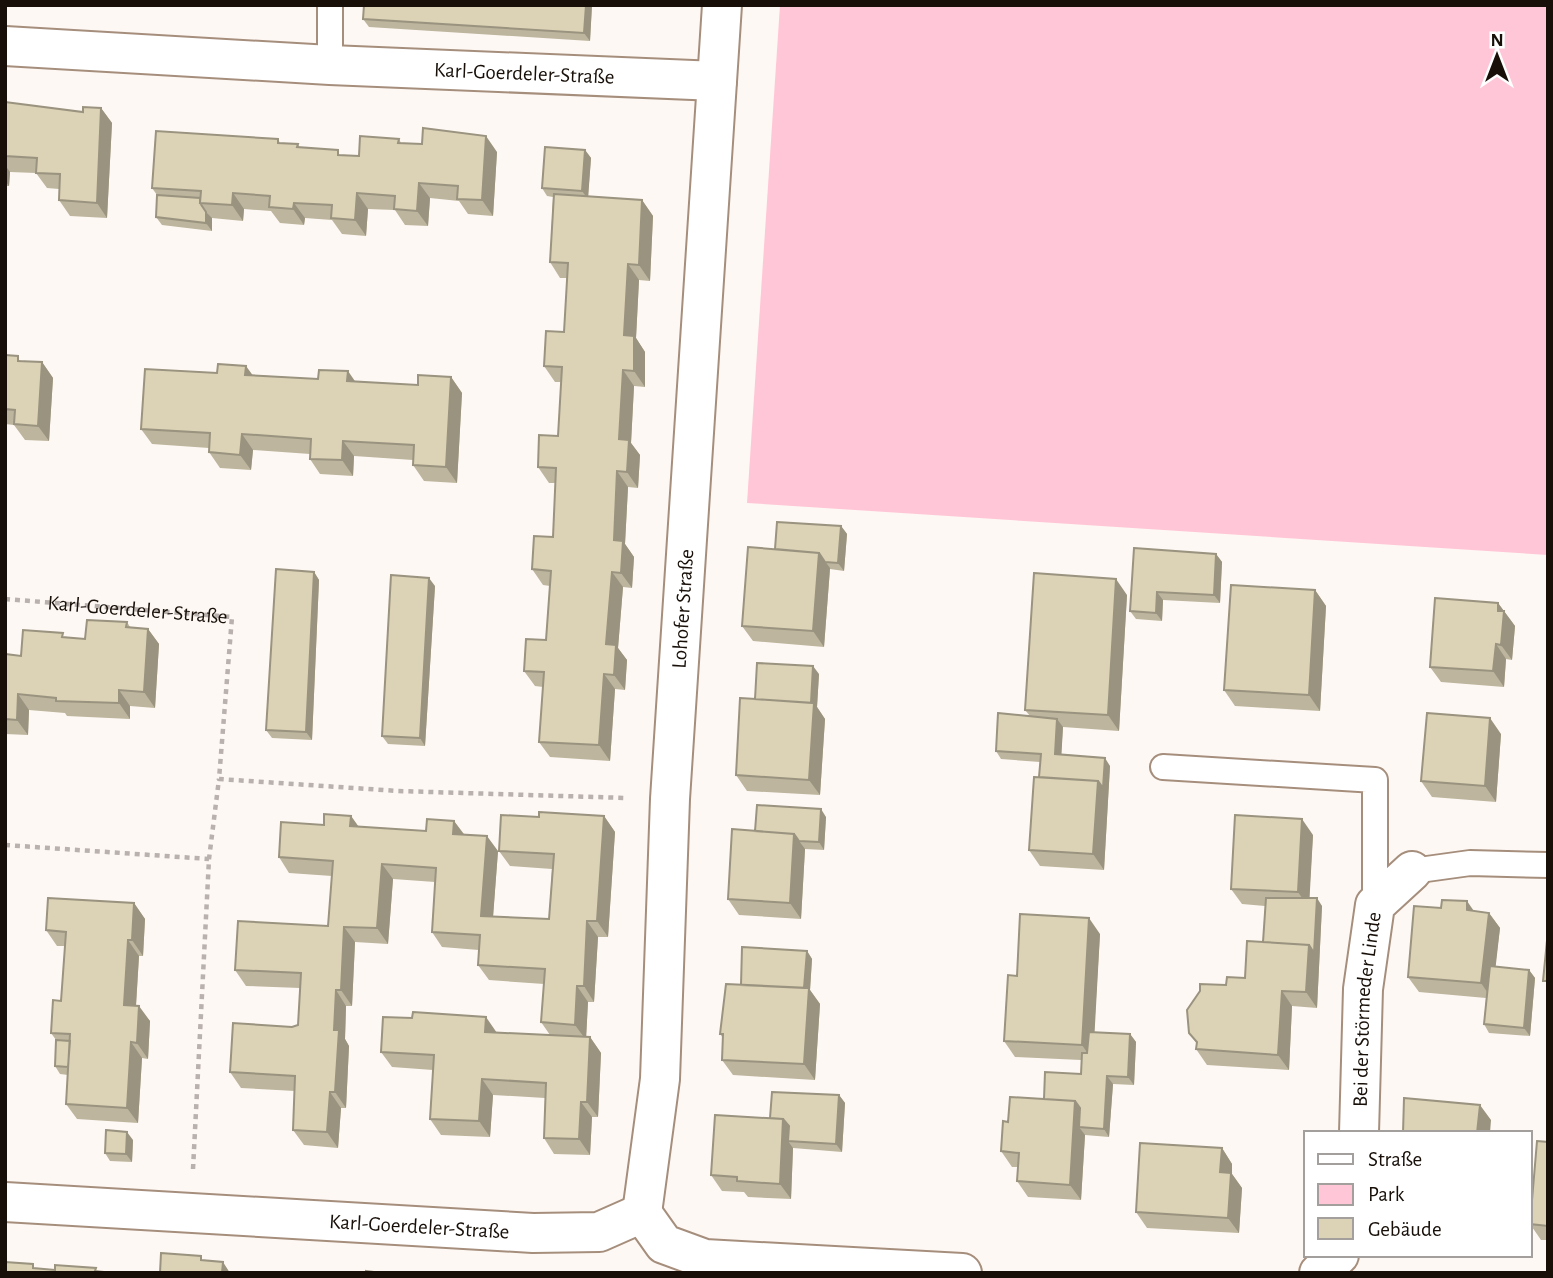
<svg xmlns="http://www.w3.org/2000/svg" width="1553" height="1278" font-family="'Alegreya Sans',sans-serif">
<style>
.green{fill:#ffc6d7}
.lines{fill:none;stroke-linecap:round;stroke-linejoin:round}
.service-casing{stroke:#a68e7c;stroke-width:28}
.minor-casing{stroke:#a68e7c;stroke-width:42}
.path{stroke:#b8b1ad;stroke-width:4.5;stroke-dasharray:5 5;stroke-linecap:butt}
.service{stroke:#fff;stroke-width:24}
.minor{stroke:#fff;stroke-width:38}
.wall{fill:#bdb59d}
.shaded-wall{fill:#9a937f}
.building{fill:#dcd2b6;stroke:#9a937f;stroke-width:2}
.labels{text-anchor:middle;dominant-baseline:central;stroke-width:5;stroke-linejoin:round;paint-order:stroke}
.street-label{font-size:21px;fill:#170f08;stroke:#fff}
</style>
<rect width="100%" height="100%" fill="#fef8f4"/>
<path class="green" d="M780,5H1548V555L747,503Z"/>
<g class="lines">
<g class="service-casing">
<path id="service" d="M330,65V5
M1163,767L1375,780V905
M1412,871L1470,863L1548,865"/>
</g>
<g class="minor-casing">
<g id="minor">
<path id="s2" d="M5,46L330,65L717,81"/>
<path id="s3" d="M1359,1133L1363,989L1375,905L1412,871"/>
<path id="s4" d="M5,1202L533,1233L599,1232L642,1213"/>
<path id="s5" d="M642,1213L660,1079L670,799L722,5"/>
<path d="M642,1213L664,1244L705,1259L962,1273"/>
<path d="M1319,1273L1339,1255"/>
</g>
</g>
<g class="path">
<path id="s1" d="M5,599L232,617L219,779L398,791L627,798"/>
<path d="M5,845L209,859"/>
<path d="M193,1169L209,859L219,779"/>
</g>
<use href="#service" class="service"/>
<use href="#minor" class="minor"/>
</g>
<path class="wall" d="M364,5H592L590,41L369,27L363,19Z
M5,102L83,112L101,108L112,123L107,218L70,216L59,200V189L47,188L36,173L10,172L9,186H5Z
M278,139L280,143L298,144L300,148L341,155L359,156L399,139L401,143L497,152L493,216L468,214L459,201L430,198L428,226L405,225L395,210L368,209L366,236L342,234L332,220L305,218L304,225L280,223L271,211L244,209L243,221L212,218V231L162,225L156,217L157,195L152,188Z
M585,150L591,158L588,196L642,200L653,216L650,281L639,280L636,338L645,352V387L634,386L631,443L640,455L638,488L628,487L625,544L634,557L632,588L623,587L618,648L627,660L625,690L615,689L610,761L550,757L539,742L543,687L535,686L524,671L546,640L550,586L543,585L532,569L553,537L556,483H549L538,467L558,436L561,382H555L544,366L564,332L567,278H560L550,262L553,197L547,196L542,188Z
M5,355L22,361L42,362L53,378L49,441L25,440L14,425L5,424Z
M253,375L418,385L451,377L462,393L457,483L424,481L413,465V460L354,456L353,476L320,474L310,459V454L253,450L251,470L220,468L209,452V448L152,444L141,429Z
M841,526L847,534L844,571L830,569L824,647L753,641L742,626L775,549Z
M1134,548L1216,554L1222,562L1220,603L1163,600L1162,621L1136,619L1130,611Z
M314,572L319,580L312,740L272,738L266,730Z
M435,586L425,746L388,744L382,736Z
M1315,590L1326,606L1320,711L1235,706L1224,690Z
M1127,595L1119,731L1063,727L1061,755L1110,766L1104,870L1040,866L1029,850L1039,777L1040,762L1001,759L996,751L1030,716L1025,710Z
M1498,603L1515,626L1512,660L1506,659L1504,687L1441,682L1430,667Z
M127,622L130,627L148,629L159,644L155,708L130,706V719L67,716L65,713L29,710L28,735L5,734V654L21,656L66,638L85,639Z
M819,674L817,707L825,719L820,795L747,791L736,775L755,699Z
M1501,734L1496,802L1432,797L1421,781Z
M351,816L359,827L426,831L454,821L464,834L498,851L493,916L549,919L552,869L510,866L499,851L539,817L604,816L615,832L608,937H598L594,1002H588L586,1037H590L601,1053L598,1117H592L590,1155L554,1154L544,1138L545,1098L493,1095L490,1137L441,1135L430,1119L433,1070L392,1067L381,1052L497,1033L550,1035L541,1022L544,984L489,980L478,965L479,950L442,947L432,932L435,882L393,879L388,944L355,942L352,1006H346L345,1039L349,1046L346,1108H341L338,1148L304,1145L293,1130L295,1091L241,1088L230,1072L292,1027L298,1025L300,988L246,986L235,970L328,926L332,876L289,873L279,857Z
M826,817L824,850L805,849L801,919L739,915L728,899L755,831Z
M1313,835L1309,898L1322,906L1317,1008L1292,1006L1289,1070L1207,1065L1196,1049L1197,1044L1189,1033L1245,978L1263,942L1265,906L1242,904L1231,889Z
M134,903L145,919L143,956H139L136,1006L150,1021L148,1059L142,1058L138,1123L77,1119L66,1104L68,1075L60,1074L55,1066L56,1040L51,1033L61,1001L65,946H57L46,930Z
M1474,911L1489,913L1500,928L1495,967L1529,970L1535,978L1530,1036L1489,1033L1484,1024L1486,998L1419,992L1408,977Z
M1100,934L1094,1032L1130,1034L1136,1042L1134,1085L1113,1084L1109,1137L1085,1135L1081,1200L1028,1197L1017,1181L1018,1167H1012L1001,1151L1008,1122L1081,1074V1060L1015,1057L1004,1041Z
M807,951L812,959L810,990L820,1004L815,1080L733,1075L722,1060L723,1038L720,1034L741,985Z
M839,1095L845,1103L842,1152L793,1148L791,1199L748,1197L744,1192L722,1191L711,1175L770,1118Z
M133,1140L132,1162L110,1161L105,1153Z
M1548,1142V1240H1541L1530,1224Z
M1222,1148L1232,1164V1174L1242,1188L1239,1233L1147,1228L1136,1212Z"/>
<path class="shaded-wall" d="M586,5H592L590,41L584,33Z
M101,108L112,123L107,218L97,203Z
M486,136L497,152L493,216L482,200Z
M585,150L591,158L588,199L582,191Z
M5,165L10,172L9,186L5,181Z
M419,183L430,198L428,226L417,211Z
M233,193L244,209L243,221L232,205Z
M357,193L368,209L366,236L355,220Z
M642,200L653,216L650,281L639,265Z
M294,203L305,218L304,225L293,209Z
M206,212L212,218V231L206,223Z
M628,264L639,280L636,338L645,352V387L634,371L624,335Z
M42,362L53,378L49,441L38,426Z
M246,366L257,381L245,375Z
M623,370L634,386L631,443L640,455L638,488L627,472L619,439Z
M348,371L359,387L347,381Z
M451,377L462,393L457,483L446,467Z
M242,434L253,450L251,470L240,455Z
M343,441L354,456L353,476L342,460Z
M617,471L628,487L625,544L634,557L632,588L621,573L614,540Z
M841,526L847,534L844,571L838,563Z
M819,553L830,568L824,647L813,631Z
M1216,554L1222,562L1220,603L1214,595Z
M314,572L319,580L312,740L306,732Z
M612,572L623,587L618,648L627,660L625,690L614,675L606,644Z
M429,578L435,586L425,746L420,738Z
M1116,579L1127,595L1119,731L1108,715Z
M1315,590L1326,606L1320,711L1309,695Z
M1157,592L1163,600L1162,621L1156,613Z
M1498,603L1515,626L1512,660L1501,645L1498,611Z
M148,629L159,644L155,708L144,692Z
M1496,644L1506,659L1504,687L1493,671Z
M813,666L819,674L817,707L825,719L820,795L809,780L811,710Z
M604,674L615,689L610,761L599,745Z
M119,690L130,706V719L119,703Z
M18,694L29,710L28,735L17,720Z
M1490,718L1501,734L1496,802L1485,786Z
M1057,719L1063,727L1061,762L1055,754Z
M1105,758L1110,766L1104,870L1093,854L1098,781Z
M821,809L826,817L824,850L819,842Z
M351,816L362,832L350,826Z
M604,816L615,832L608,937L597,921Z
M1302,819L1313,835L1309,908L1298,892Z
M454,821L465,836L453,834Z
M794,834L805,849L801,919L790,903Z
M487,836L498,851L492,931L481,916Z
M382,864L393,879L388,944L377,928Z
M1317,898L1322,906L1317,1008L1306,992L1309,945Z
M1467,901L1478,917L1467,910Z
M134,903L145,919L143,956L132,940Z
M1489,913L1500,928L1492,999L1481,983Z
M1089,918L1100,934L1093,1061L1082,1045Z
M587,921L598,937L594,1002L584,986Z
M344,927L355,942L352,1006L341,990Z
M128,940L139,956L135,1021L124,1005Z
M807,951L812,959L810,990L820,1004L815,1080L804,1064V995Z
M1529,970L1535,978L1530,1036L1524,1028Z
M577,986L588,1002L586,1040L575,1025Z
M336,990L346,1006L345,1039L349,1046L346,1108L335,1092L334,1030Z
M1282,991L1292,1006L1289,1070L1278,1055Z
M139,1006L150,1021L148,1059L137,1043Z
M486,1017L497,1033L485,1032Z
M1130,1034L1136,1042L1134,1085L1128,1077Z
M590,1037L601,1053L598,1117L587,1102Z
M131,1042L142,1058L138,1123L127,1108Z
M1107,1076L1113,1084L1109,1137L1104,1129Z
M482,1079L493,1095L490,1137L479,1121Z
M330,1092L341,1108L338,1148L327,1132Z
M839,1095L845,1103L842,1152L836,1144Z
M1075,1101L1086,1116L1079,1127L1085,1135L1081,1200L1070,1185Z
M581,1102L592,1117L590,1155L579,1139Z
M1480,1105L1491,1120L1490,1133H1477Z
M783,1119L794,1134L788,1141L793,1148L791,1199L780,1184Z
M127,1132L133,1140L132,1162L126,1154Z
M1222,1148L1232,1164V1174L1242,1188L1239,1233L1228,1218L1220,1172Z
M223,1262L230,1273H222Z"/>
<path class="building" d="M364,5H586L584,33L363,19Z
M5,102L83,112V107L101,108L97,203L59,200L60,174L36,173L37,158L5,156Z
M423,128L486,136L482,200L457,199L458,186L419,183L417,211L394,209L395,196L357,193L355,220L331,218L332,205L294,203L293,209L269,207L270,196L233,193L232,205L200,203L201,191L152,188L156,131L278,139V143L298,144L297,147L338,150V155L359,156L360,136L399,139L398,143L422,144Z
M545,147L585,150L582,191L542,188Z
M554,194L642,200L639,265L628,264L624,335L634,336V371L623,370L619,439L629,440L627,472L617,471L614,540L623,541L621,573L612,572L606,644L616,645L614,675L604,674L599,745L539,742L544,672L524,671L526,639L546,640L551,571L532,569L534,536L553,537L556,468L538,467L539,435L558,436L562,367L544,366L546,331L564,332L568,263L550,262Z
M157,195L200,198V203L206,212V223L156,217Z
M5,355L18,356V361L42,362L38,426L14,424L15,410L5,409Z
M218,364L246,366L245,375L318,379L319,370L348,371L347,381L418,385V375L451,377L446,467L413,465L414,445L343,441L342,460L310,459L311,439L242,434L240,455L209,452L210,433L141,429L145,369L217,373Z
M777,522L841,526L838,563L825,562L819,553L775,549Z
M748,547L819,553L813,631L742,626Z
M1134,548L1216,554L1214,595L1157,592L1156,613L1130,611Z
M276,569L314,572L306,732L266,730Z
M1034,573L1116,579L1108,715L1025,710Z
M391,575L429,578L420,738L382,736Z
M1231,585L1315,590L1309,695L1224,690Z
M1435,598L1498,603V611H1504L1501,645L1496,644L1493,671L1430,667Z
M87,620L127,622L126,627L148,629L144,692L119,690V703L56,701V698L18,694L17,720L5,719V654L21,656L23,630L63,633L62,637L85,639Z
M757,663L813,666L811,703L755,699Z
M740,698L814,703L809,780L736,775Z
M998,713L1057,719L1055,754L1105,758L1103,788L1098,781L1039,777L1041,754L996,751Z
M1427,713L1490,718L1485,786L1421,781Z
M1034,777L1098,781L1093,854L1029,850Z
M757,805L821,809L819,842L799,841L794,834L755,831Z
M539,812L604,816L597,921H587L584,986H577L575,1025L541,1022L545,969L478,965L480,935L432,932L436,868L382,864L377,928L344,927L341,990H336L334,1030H339L335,1092H330L327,1132L293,1130L295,1076L230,1072L233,1023L292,1027L298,1025L301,973L235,970L238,921L328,926L333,861L279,857L281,822L324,825V814L351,816L350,826L426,831L427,819L454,821L453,834L487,836L481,916L549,919L554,854L499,851L501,815L539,817Z
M1235,815L1302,819L1298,892L1231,889Z
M732,829L794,834L790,903L728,899Z
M48,898L134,903L132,940H128L124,1005L139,1006L137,1043L131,1042L127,1108L66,1104L70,1034L51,1033L53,1000L61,1001L66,932L46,930Z
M1266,898H1317L1314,953L1309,945L1263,942Z
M1442,900L1467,901V910L1489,913L1481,983L1408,977L1414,906L1441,908Z
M1020,914L1089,918L1082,1045L1004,1041L1008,975L1017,976Z
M1548,930V981H1543Z
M1247,941L1309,945L1306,992L1282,991L1278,1055L1196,1049L1197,1042L1189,1033L1187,1010L1200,991V984L1226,985L1227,977L1245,978Z
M742,947L807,951L804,988L741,985Z
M1490,966L1529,970L1524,1028L1484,1024Z
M726,984L809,988L804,1064L722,1060L723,1034H720Z
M413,1012L486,1017L485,1032L590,1037L587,1102H581L579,1139L544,1138L546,1083L482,1079L479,1121L430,1119L434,1055L381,1052L383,1017L412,1018Z
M1089,1032L1130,1034L1128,1077L1107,1076L1104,1129L1079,1127L1080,1108L1075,1101L1044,1099L1045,1072L1081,1074L1082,1053H1087Z
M56,1040L70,1041L68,1067L55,1066Z
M772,1092L839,1095L836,1144L788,1141L789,1126L783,1119L770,1118Z
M1010,1097L1075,1101L1070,1185L1017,1181L1019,1153L1001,1151L1003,1121L1008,1122Z
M1404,1098L1480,1105L1477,1133H1403Z
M715,1115L783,1119L780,1184L737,1181V1177L711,1175Z
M106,1130L127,1132L126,1154L105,1153Z
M1537,1141L1548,1142V1226L1530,1224Z
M1140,1143L1222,1148L1220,1172L1231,1173L1228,1218L1136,1212Z
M161,1253L201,1256V1260L223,1262L222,1273H160Z
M5,1262L33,1264V1268L55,1270V1265L96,1268L95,1271L113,1273H5Z
M366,1271L382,1273H366Z"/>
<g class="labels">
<g class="street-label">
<text stroke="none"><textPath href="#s2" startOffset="520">Karl-Goerdeler-Straße</textPath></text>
<text stroke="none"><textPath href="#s5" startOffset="606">Lohofer Straße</textPath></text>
<text stroke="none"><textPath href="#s1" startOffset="133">Karl-Goerdeler-Straße</textPath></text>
<text stroke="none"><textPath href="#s3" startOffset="124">Bei der Störmeder Linde</textPath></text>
<text stroke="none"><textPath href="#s4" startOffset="415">Karl-Goerdeler-Straße</textPath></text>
</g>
</g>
<rect width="1553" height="1278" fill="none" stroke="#170f08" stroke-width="14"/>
<rect x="1304" y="1131" width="228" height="126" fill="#ffffff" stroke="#a29f9c" stroke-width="2"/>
<rect x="1318" y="1154" width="35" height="10" fill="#ffffff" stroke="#a29f9c" stroke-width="2"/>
<text x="1368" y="1166" font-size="21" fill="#170f08">Straße</text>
<rect x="1318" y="1184" width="35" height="21" fill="#ffc6d7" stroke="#a29f9c" stroke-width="2"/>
<text x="1368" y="1201" font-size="21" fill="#170f08">Park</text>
<rect x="1318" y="1218" width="35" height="21" fill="#dcd2b6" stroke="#a29f9c" stroke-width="2"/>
<text x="1368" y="1236" font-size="21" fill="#170f08">Gebäude</text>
<g transform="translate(1497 56)" stroke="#ffffff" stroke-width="5" paint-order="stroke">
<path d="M0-5L12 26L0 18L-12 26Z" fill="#170f08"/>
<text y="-10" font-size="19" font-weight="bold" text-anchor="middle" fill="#170f08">N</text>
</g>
</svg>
